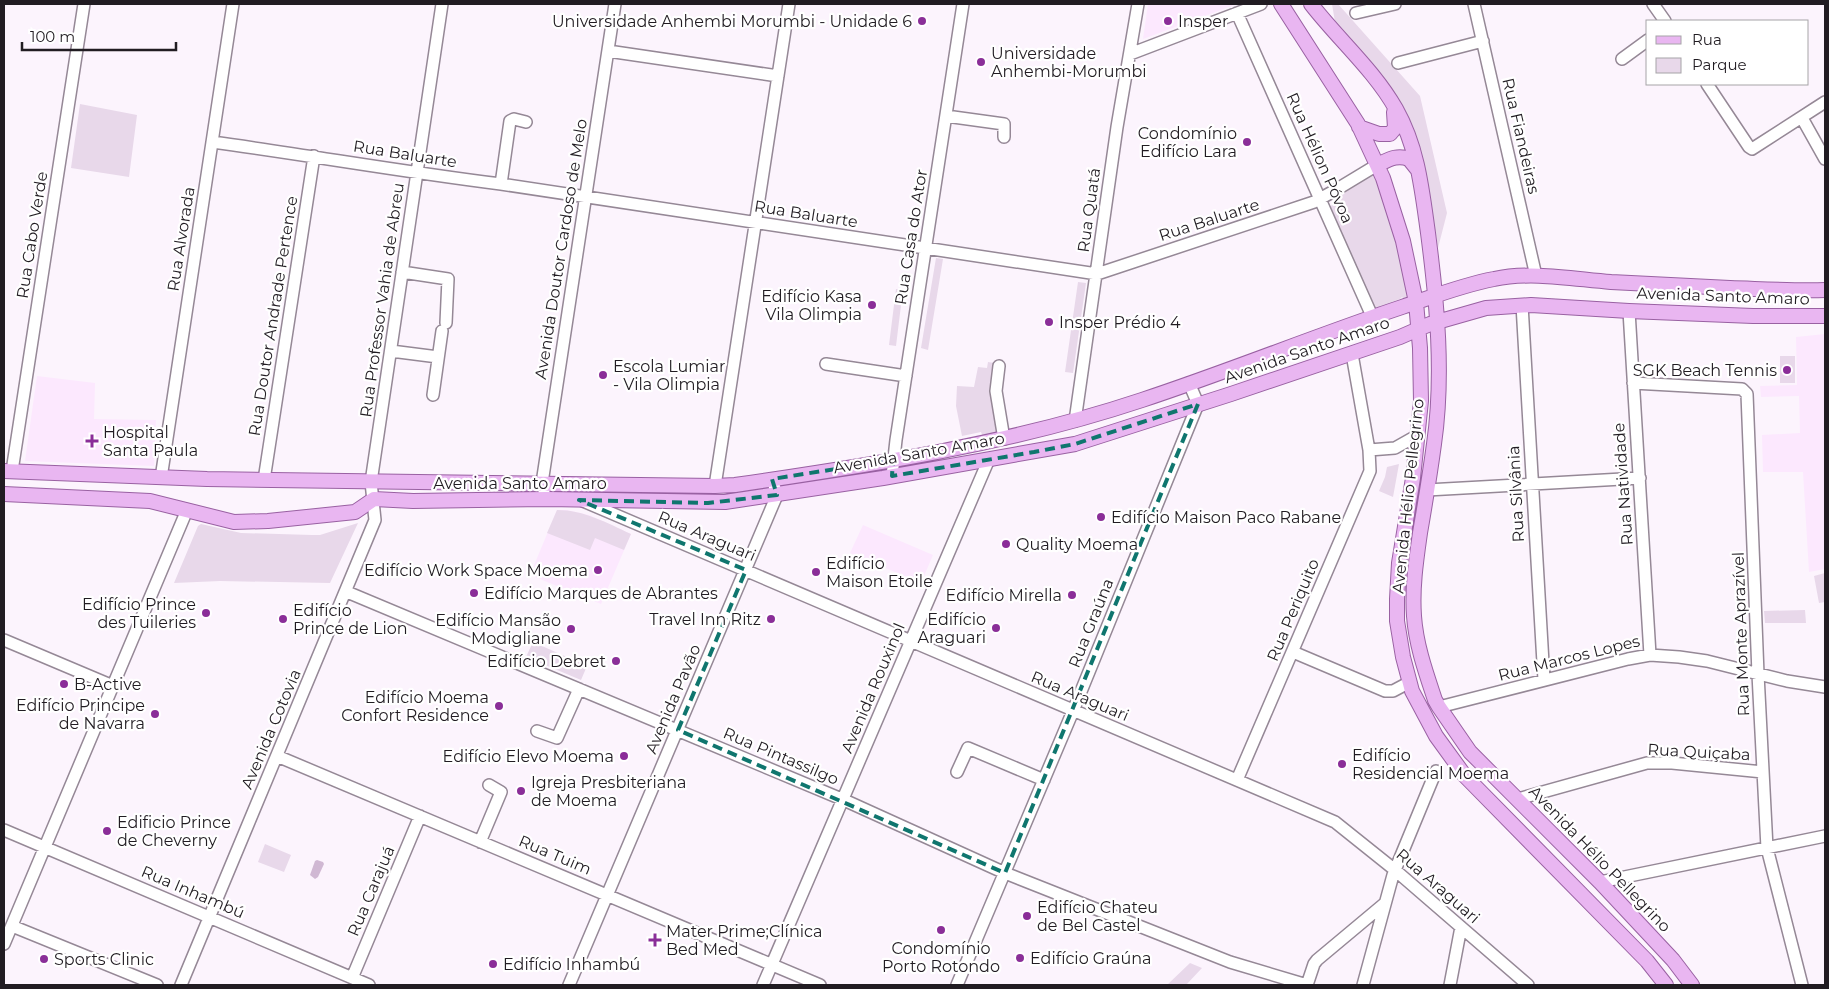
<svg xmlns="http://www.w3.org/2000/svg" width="1829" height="989" font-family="Montserrat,sans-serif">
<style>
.built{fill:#fce8fe}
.green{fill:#e8d8ea}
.water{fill:#d0b8d3}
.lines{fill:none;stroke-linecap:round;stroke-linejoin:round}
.minor-casing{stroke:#958896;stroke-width:14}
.major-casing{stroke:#9961a2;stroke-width:16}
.minor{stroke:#fff;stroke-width:11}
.major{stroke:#e9b6f1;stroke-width:14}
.marked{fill:none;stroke:#0f766e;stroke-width:4;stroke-dasharray:10 6;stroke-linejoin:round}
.poi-dot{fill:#8a2e98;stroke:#fff;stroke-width:2}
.labels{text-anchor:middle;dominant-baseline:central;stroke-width:4.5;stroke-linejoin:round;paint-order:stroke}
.poi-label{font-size:16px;fill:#211c22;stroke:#fff;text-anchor:start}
.street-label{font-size:16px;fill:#211c22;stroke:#fff}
</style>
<rect width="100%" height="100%" fill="#fcf4fd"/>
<path class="built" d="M1148,4H1237L1143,39Z
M1825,334V569L1809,572L1803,472H1763L1762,435L1800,433L1799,396L1761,397L1760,386L1797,385L1796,337Z
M37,376L95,383L94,419L156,420L154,466L25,461Z
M557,510H567L589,515L631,534L601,604L530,575Z
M863,525L933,555L921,583L850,553Z"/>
<path class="green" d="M1332,4H1338L1420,96L1447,213L1438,248L1425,166L1406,115L1335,22Z
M80,104L137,115L129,177L71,168Z
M1373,172C1392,211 1401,255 1408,297L1405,300L1402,297L1400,299L1380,306L1377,309L1373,307L1332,214L1330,207L1335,202L1337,196Z
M936,258L943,259L928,350L921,348Z
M1078,282L1086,283L1073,373L1065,372Z
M896,289H903L896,346L889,345Z
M1780,356H1795V383H1780Z
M988,362L994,363L991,393L1000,434L983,437L981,432L962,436L956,406L957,386L974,387L978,367L987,368Z
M1399,464L1393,497L1379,491L1385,477L1387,467Z
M557,510C584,510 607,523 631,534L624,550L595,538L590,550L547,533Z
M358,523L330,583L220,581L174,583L198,526L201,524L241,533L312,535H320Z
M1825,573V602L1819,603L1814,576Z
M1805,610L1806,623H1765L1764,611Z
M533,642L587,666L581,680L526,657Z
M265,844L291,855L284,872L258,862Z
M1190,963L1202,968L1186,985H1167Z"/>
<path class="water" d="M317,860L323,862L324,864L318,877L315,879L310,875L315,861Z"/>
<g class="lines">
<g class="minor-casing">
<path id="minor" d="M1474,4L1536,276
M1653,4L1665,21
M1237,13L1372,316
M1356,13L1395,4
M608,51L778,76
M1130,54L1261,4
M1622,59L1648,40
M1398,63L1483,41
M1707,84L1749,147L1752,149L1825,102
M946,116L1004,124V137
M1802,118L1825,159
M212,142C308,155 404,172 501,184L1097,274L1314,202L1334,191L1377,165
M501,184L510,121L514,119L526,122
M402,272L448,279L446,323
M1522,305L1544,680
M1629,311L1650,655
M391,351L438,357
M826,364L906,376
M999,366L996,391L1004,439
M1633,383L1742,389L1747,394L1758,674L1767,848L1802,985
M433,395L442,331
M1075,421L1117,127L1138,4
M1369,450L1395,448L1418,435
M12,471L84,4
M892,476L896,440L963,4
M161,478L233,4
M264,480L314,156
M715,486L789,4
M1427,490L1640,478
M544,491L542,483L615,4
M583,501L1335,822L1395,870L1528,985
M347,592L844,800L1005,873L1230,962L1307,985
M4,640L113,686
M1293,652L1385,691H1393L1410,682
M1439,707L1628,659L1650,655L1679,657L1707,661L1787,681L1825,687
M537,731L557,738L579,689
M277,756L820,985
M957,772L968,748L1044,780
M1237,780L1370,471L1369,450L1352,354
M1518,799L1647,763H1672L1763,772
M4,830L369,985
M480,842L501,792L489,785
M1600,882L1825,836
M12,926L157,985
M4,944L187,510
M352,978L420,816
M181,985L375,520L371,482L442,4
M569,985L777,495L772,479
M763,985L989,459
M957,985L1073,711L1198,404L1189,383
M1307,985L1314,964L1317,960L1384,904
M1363,985L1393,875L1436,771
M1450,985L1461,927"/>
</g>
<g class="major-casing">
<path id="major" d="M1281,4L1358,124L1383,178L1403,241L1416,302L1420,348L1421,401L1413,478L1399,563L1397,599V621L1403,657L1412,691L1436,736L1465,776L1647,961L1666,985
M1311,4C1338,39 1374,70 1396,109C1418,148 1422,190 1428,233C1437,302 1444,375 1434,444C1430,474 1425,504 1420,533C1416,561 1412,588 1414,616C1416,645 1426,673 1435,700L1439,707L1470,752L1600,882L1673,960L1692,985
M1359,127L1379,134H1390L1395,128L1394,112
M1377,165C1388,160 1397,154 1409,159L1417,169
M4,471L207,479L715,486L735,485C872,465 1010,444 1142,400C1230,371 1315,336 1402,307C1432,297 1462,285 1494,279C1532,271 1573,279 1611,282C1651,284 1690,286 1730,288C1762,289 1793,291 1825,290
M4,494L150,501L234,522L268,521L355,512L374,499L413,501L547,499L725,502L883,478L1075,444L1231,394L1400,337L1430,324L1486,308L1531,305L1629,311L1753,316H1825"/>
</g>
<use href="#minor" class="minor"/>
<use href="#major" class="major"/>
</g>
<path class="marked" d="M1198,404L1005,873L678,730L746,570L579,500L708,503L777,495L772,479L893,460L892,476L1034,452L1075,444Z"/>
<g class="poi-dot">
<circle cx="922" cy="21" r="5"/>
<circle cx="1168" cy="21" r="5"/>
<circle cx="981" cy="62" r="5"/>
<circle cx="1247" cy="142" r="5"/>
<circle cx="872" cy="305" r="5"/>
<circle cx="1049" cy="322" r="5"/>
<circle cx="1787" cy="370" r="5"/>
<circle cx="603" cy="375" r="5"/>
<path d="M89.5 433.5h5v5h5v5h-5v5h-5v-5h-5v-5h5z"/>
<circle cx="1101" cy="517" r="5"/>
<circle cx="1006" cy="544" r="5"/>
<circle cx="598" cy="570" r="5"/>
<circle cx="816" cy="572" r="5"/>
<circle cx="474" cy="593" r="5"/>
<circle cx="1072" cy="595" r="5"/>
<circle cx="206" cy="613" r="5"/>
<circle cx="283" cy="619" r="5"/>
<circle cx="771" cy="619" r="5"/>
<circle cx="996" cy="628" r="5"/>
<circle cx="571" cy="629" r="5"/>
<circle cx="616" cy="661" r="5"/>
<circle cx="64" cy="684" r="5"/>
<circle cx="499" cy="706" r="5"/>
<circle cx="155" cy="714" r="5"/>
<circle cx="624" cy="756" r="5"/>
<circle cx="1342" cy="764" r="5"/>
<circle cx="521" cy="791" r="5"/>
<circle cx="107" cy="831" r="5"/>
<circle cx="1027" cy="916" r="5"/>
<circle cx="941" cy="930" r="5"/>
<path d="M652.5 932.5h5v5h5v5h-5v5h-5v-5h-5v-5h5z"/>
<circle cx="1020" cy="958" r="5"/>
<circle cx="44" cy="959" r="5"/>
<circle cx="493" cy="964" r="5"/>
</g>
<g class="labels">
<g class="poi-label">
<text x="912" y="21" text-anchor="end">Universidade Anhembi Morumbi - Unidade 6</text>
<text x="1178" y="21">Insper</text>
<text x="991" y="53">Universidade<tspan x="991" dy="18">Anhembi-Morumbi</tspan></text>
<text x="1237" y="133" text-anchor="end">Condomínio<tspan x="1237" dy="18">Edifício Lara</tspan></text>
<text x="862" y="296" text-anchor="end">Edifício Kasa<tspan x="862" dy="18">Vila Olimpia</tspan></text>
<text x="1059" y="322">Insper Prédio 4</text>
<text x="613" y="366">Escola Lumiar<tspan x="613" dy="18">- Vila Olimpia</tspan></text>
<text x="1777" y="370" text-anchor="end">SGK Beach Tennis</text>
<text x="103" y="432">Hospital<tspan x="103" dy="18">Santa Paula</tspan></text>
<text x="1111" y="517">Edifício Maison Paco Rabane</text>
<text x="1016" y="544">Quality Moema</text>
<text x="826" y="563">Edifício<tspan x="826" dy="18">Maison Etoile</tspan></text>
<text x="588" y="570" text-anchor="end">Edifício Work Space Moema</text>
<text x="484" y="593">Edifício Marques de Abrantes</text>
<text x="1062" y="595" text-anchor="end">Edifício Mirella</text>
<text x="196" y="604" text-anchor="end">Edifício Prince<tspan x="196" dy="18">des Tuileries</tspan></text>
<text x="293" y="610">Edifício<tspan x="293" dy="18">Prince de Lion</tspan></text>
<text x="761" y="619" text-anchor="end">Travel Inn Ritz</text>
<text x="986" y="619" text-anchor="end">Edifício<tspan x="986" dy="18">Araguari</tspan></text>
<text x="561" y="620" text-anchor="end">Edifício Mansão<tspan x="561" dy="18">Modigliane</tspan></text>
<text x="606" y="661" text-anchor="end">Edifício Debret</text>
<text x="74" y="684">B-Active</text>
<text x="489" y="697" text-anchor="end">Edifício Moema<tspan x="489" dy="18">Confort Residence</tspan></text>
<text x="145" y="705" text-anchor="end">Edifício Principe<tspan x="145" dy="18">de Navarra</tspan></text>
<text x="1352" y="755">Edifício<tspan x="1352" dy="18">Residencial Moema</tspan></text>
<text x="614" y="756" text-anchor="end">Edifício Elevo Moema</text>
<text x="531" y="782">Igreja Presbiteriana<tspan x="531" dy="18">de Moema</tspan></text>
<text x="117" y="822">Edificio Prince<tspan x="117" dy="18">de Cheverny</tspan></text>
<text x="1037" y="907">Edifício Chateu<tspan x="1037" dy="18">de Bel Castel</tspan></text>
<text x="666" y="931">Mater Prime;Clínica<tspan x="666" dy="18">Bed Med</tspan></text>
<text x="941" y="948" text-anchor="middle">Condomínio<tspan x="941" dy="18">Porto Rotondo</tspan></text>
<text x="1030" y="958">Edifício Graúna</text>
<text x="54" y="959">Sports Clinic</text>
<text x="503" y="964">Edifício Inhambú</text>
</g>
<g class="street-label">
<text transform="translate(1521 136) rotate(77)">Rua Fiandeiras</text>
<text transform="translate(405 154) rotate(9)">Rua Baluarte</text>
<text transform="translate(1320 158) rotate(66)">Rua Hélion Póvoa</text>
<text transform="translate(1089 210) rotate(-82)">Rua Quatá</text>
<text transform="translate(806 214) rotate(9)">Rua Baluarte</text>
<text transform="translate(1209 220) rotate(-18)">Rua Baluarte</text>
<text transform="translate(32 235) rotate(-81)">Rua Cabo Verde</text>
<text transform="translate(911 237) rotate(-81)">Rua Casa do Ator</text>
<text transform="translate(181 239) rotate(-81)">Rua Alvorada</text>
<text transform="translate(561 249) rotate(-81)">Avenida Doutor Cardoso de Melo</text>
<text transform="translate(1723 296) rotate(2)">Avenida Santo Amaro</text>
<text transform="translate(382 300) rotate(-82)">Rua Professor Vahia de Abreu</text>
<text transform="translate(273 316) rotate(-81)">Rua Doutor Andrade Pertence</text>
<text transform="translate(1307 350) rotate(-19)">Avenida Santo Amaro</text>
<text transform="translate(919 453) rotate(-10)">Avenida Santo Amaro</text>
<text x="520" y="483">Avenida Santo Amaro</text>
<text transform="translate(1623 484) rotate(-94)">Rua Natividade</text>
<text transform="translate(1516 494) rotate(-93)">Rua Silvânia</text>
<text transform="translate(1408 496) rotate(-84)">Avenida Hélio Pellegrino</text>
<text transform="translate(707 536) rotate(23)">Rua Araguari</text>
<text transform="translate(1293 610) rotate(-67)">Rua Periquito</text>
<text transform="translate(1091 623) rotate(-68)">Rua Graúna</text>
<text transform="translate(1741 634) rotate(-92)">Rua Monte Aprazível</text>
<text transform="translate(1569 658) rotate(-14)">Rua Marcos Lopes</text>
<text transform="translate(873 688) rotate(-67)">Avenida Rouxinol</text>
<text transform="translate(1080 696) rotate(23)">Rua Araguari</text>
<text transform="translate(673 699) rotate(-67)">Avenida Pavão</text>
<text transform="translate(271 729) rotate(-67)">Avenida Cotovia</text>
<text transform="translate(1699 752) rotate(3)">Rua Quiçaba</text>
<text transform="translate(781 756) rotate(23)">Rua Pintassilgo</text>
<text transform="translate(555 855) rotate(23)">Rua Tuim</text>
<text transform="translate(1600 859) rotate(46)">Avenida Hélio Pellegrino</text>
<text transform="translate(1438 886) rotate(41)">Rua Araguari</text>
<text transform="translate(371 891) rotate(-67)">Rua Carajuá</text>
<text transform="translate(193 892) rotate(23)">Rua Inhambú</text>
</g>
</g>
<rect width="1829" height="989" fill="none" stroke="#211c22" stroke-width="10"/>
<rect x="1646" y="20" width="162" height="65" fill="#ffffff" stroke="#a6a4a7"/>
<rect x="1656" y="36" width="25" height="8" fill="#e9b6f1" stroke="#a6a4a7"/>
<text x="1692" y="45" font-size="15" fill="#211c22">Rua</text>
<rect x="1656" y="58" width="25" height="15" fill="#e8d8ea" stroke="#a6a4a7"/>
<text x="1692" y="70" font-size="15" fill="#211c22">Parque</text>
<path d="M22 42v8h154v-8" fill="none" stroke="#211c22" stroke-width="2.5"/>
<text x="30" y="42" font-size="15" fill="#211c22" stroke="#ffffff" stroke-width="4" paint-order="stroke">100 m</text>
</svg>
